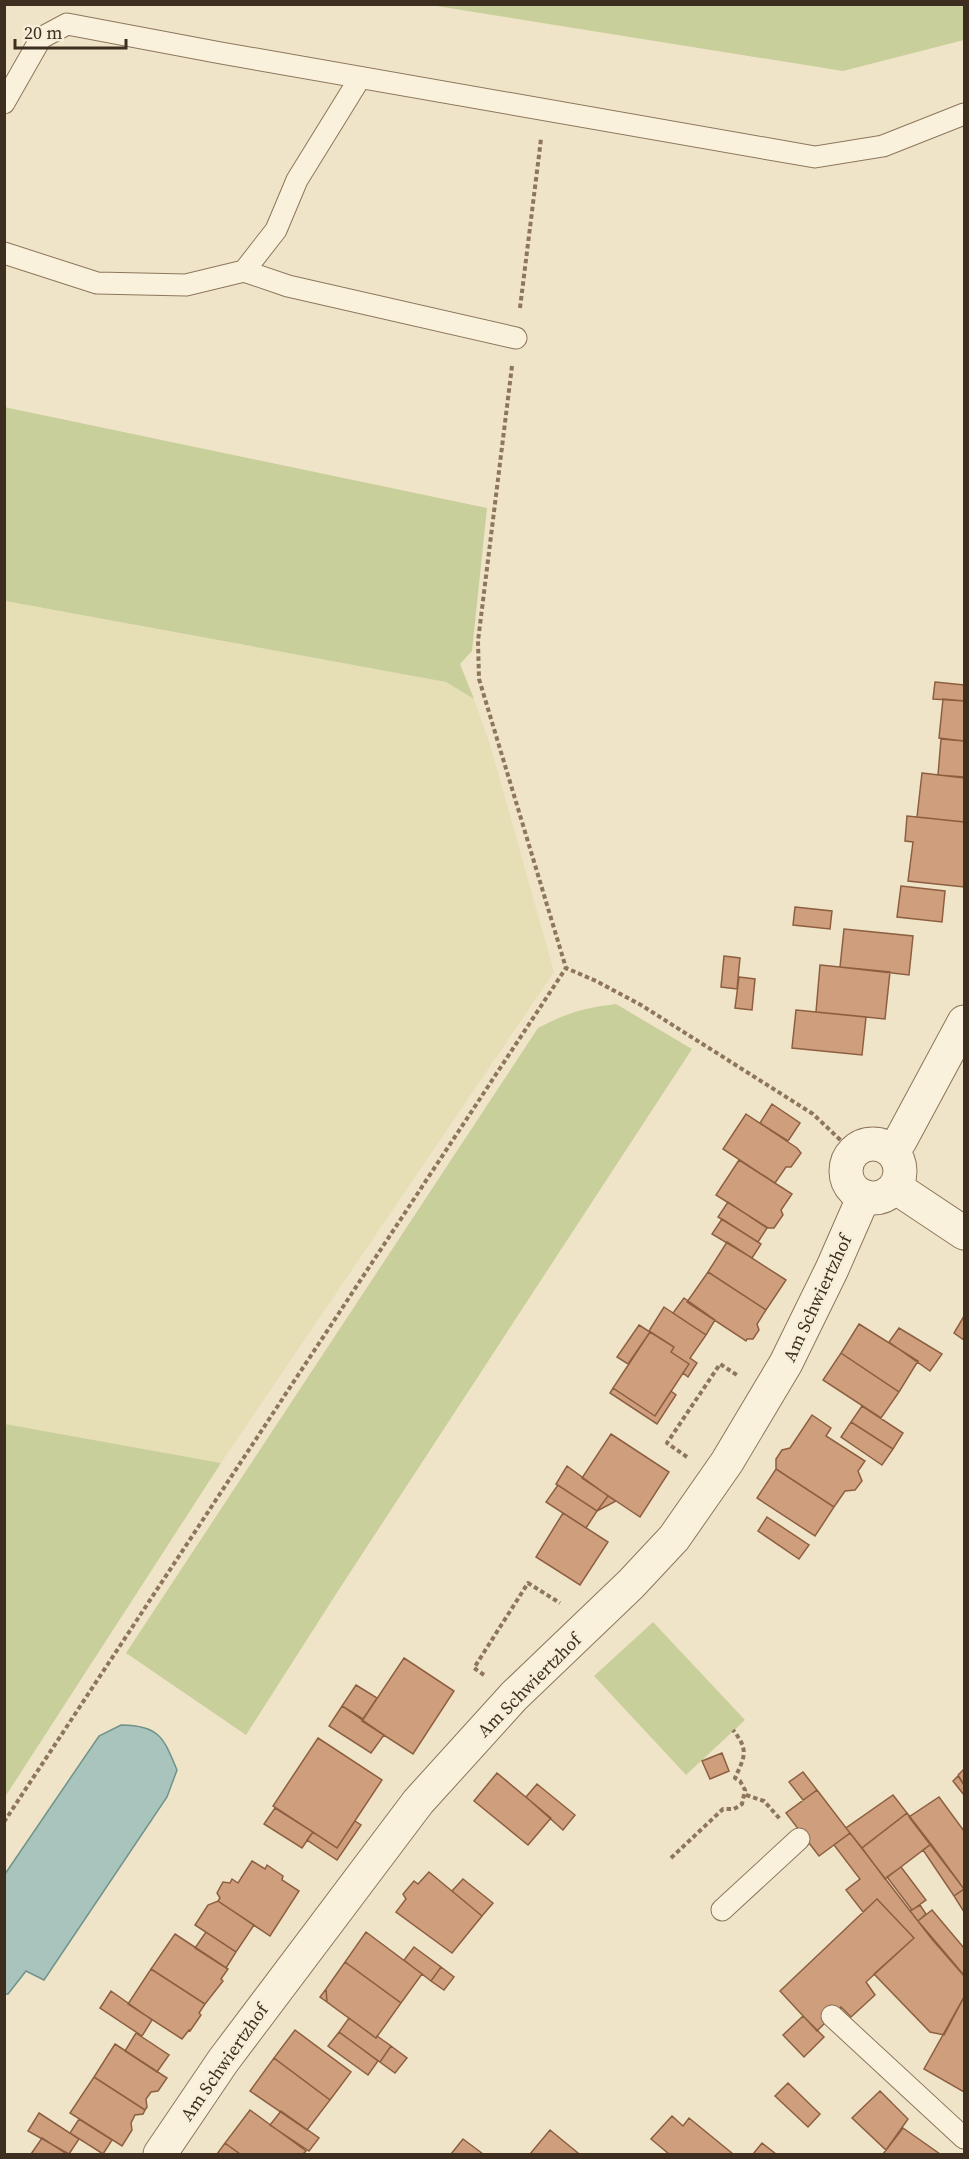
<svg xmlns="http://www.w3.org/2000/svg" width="969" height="2159" font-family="'Source Serif 4',serif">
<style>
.farmland{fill:#e6deb5}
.green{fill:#c9cf9b}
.water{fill:#a9c4bc;stroke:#6f938a;stroke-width:1.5}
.building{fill:#cf9f7d;stroke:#8d5f41;stroke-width:1.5}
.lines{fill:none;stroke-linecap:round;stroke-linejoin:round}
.lane-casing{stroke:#8d765c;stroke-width:23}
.street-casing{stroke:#8d765c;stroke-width:35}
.path{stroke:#8d765c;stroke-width:4;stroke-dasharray:4.5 3;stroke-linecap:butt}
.lane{stroke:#faf1dc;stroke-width:21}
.street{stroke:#faf1dc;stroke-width:33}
.labels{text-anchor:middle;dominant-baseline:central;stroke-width:5;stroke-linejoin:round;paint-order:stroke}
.street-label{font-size:18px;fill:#3d2e20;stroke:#f7eed8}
</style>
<rect width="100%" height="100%" fill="#f0e4c8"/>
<path class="farmland" d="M4,601L446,682L474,699L490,744L554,972L221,1463L5,1424Z"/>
<path class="green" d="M430,5H964V40L843,71Z
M4,407L487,508L472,651L460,664L474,699L446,682L5,601Z
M616,1004L692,1049L338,1591L246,1735L126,1653L538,1028C567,1013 583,1008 616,1004Z
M5,1424L221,1463L5,1797L4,1424Z
M653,1622L745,1720L686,1775L594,1676Z"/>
<path class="water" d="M121,1725C159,1726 163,1736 177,1770L167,1797L44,1980L26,1971L8,1994H5V1874L99,1736Z"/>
<path class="building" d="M935,682L964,685V701L933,699Z
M943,699L964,701V741L939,738Z
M941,739L964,741V777L938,775Z
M922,773L964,778V822L917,817Z
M907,816L964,822V887L908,881L913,842L905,841Z
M901,886L945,891L942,922L897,917Z
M795,907L832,911L830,929L793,925Z
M844,929L913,936L909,975L840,967Z
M724,956L740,958L737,989L721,987Z
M820,965L890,972L885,1019L816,1012Z
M739,977L755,979L752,1010L735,1008Z
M796,1010L866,1017L862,1055L792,1048Z
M772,1104L800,1123L788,1141L760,1123Z
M746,1114L797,1148L801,1153L791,1167H786L775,1183L723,1149Z
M739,1160L792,1194L781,1210L783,1215L774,1228H768L716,1195Z
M728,1202L767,1228L758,1242L718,1217Z
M722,1219L761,1244L752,1258L712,1234Z
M727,1242L786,1280L766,1310L708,1272Z
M708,1272L766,1310L757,1324L759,1330L753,1339H747L746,1341L687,1302Z
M684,1298L715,1320L706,1335L673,1313Z
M664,1307L706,1335L690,1358L697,1363L688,1377L683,1373L689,1364L671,1352L674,1347L649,1331Z
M964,1316V1340L954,1333Z
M859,1324L918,1361L899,1392L841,1353Z
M639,1325L650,1332L628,1364L617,1357Z
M899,1328L942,1354L930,1371L889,1342Z
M650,1332L674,1347L671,1352L689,1364L655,1416L613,1388Z
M841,1353L899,1392L881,1418L823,1380Z
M613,1388L655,1416L671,1391L676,1395L657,1424L610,1393Z
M862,1406L903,1433L893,1449L851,1422Z
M812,1415L831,1428L826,1436L865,1461L858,1471L862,1481L855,1490L845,1491L834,1507L776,1469V1459L782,1450L790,1448Z
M851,1422L893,1449L882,1465L841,1437Z
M611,1434L669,1472L640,1517L582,1478Z
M567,1466L608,1496L597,1511L556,1484Z
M776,1469L834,1507L815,1536L757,1498Z
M558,1485L597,1511L586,1528L546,1502Z
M608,1496L616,1501L597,1511Z
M563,1513L608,1542L580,1585L536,1557Z
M767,1517L809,1545L799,1559L758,1531Z
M404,1658L454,1691L413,1754L362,1721Z
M356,1685L377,1698L363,1719L342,1706Z
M342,1706L384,1735L371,1753L329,1726Z
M318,1738L382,1780L337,1848L273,1806Z
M722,1753L729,1771L710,1779L702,1761Z
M964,1769V1785L958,1775Z
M803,1772L817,1790L803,1800L789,1782Z
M497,1773L551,1818L528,1845L474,1801Z
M958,1776L964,1785V1795L953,1781Z
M537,1784L575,1815L563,1830L526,1797Z
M817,1790L850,1833L819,1856L786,1813Z
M893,1795L907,1813L862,1848L846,1828Z
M939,1797L964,1831V1889L909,1817Z
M275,1808L313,1832L302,1848L264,1824Z
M907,1813L931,1844L885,1879L862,1848Z
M355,1821L361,1825L337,1860L307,1840L313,1832L337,1848Z
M850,1833L931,1938L964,1976V1997L944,2035L930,2032L874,1974L914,1938L877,1899L863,1912L846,1890L860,1879L834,1845Z
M931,1844L964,1889L954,1896L923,1850Z
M252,1861L265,1869L267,1865L283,1876L282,1880L299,1891L270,1936L218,1901L220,1898L217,1893L223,1882L230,1883L232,1879L238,1883Z
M901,1867L926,1900L912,1910L887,1877Z
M429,1872L482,1916L452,1953L396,1912L406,1899L403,1894L414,1881L418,1884Z
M463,1879L493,1903L482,1916L452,1891Z
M964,1889V1912L954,1896Z
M877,1899L914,1938L866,1982L875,1995L851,2017L841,2007L817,2031L780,1991Z
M218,1901L254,1925L236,1952L195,1925L208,1905Z
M920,1905L926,1914L918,1921L910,1911Z
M932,1910L964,1948V1972L963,1974L918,1921Z
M206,1932L236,1952L226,1968L195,1948Z
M366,1932L422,1974L401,2003L345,1962Z
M175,1934L228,1969L221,1979L223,1981L205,2004L151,1969Z
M414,1947L441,1967L431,1981L404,1960Z
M345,1962L401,2003L376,2038L327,2002L326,1989Z
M441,1967L454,1977L444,1990L431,1981Z
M151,1969L205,2004L199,2013L201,2015L190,2031L189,2030L182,2039L128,2004Z
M326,1989L327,2002L320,1997Z
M111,1991L152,2020L142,2036L100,2008Z
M964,1997V2092L924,2069Z
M803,2016L824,2037L804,2057L783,2035Z
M349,2018L376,2038L377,2036L391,2046L380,2062L339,2032Z
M295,2030L351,2072L330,2100L274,2058Z
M339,2032L378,2061L368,2075L328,2046Z
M136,2033L169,2055L157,2072L125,2051Z
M115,2044L167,2078L158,2091L151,2092L146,2099L147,2107L145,2110L94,2077Z
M391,2046L407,2058L395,2073L380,2062Z
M274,2058L330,2100L307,2130L250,2091Z
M94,2077L145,2110L143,2114L135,2115L131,2123L132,2130L122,2146L70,2113Z
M788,2083L820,2114L808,2127L775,2096Z
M880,2091L908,2119L886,2150L852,2118Z
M250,2110L306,2151L303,2154H240L225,2143Z
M281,2111L319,2138L309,2151L270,2125Z
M39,2113L79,2139L69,2154L28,2131Z
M672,2116L683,2126L689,2118L733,2154H669L651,2139Z
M79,2119L112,2140L103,2154L70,2133Z
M903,2128L940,2154H883Z
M550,2130L578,2153L577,2154H530Z
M42,2138L67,2154H31Z
M463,2139L483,2154H451Z
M225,2143L240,2154H217Z
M762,2143L776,2154H753Z"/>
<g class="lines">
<g class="lane-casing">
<path id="lane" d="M4,103L41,38L67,24L221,53L815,157L883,146L964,114
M4,253L97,283L186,285L244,271L288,286L516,338
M244,271L276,230L297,180L360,78
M722,1910L799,1839
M832,2016L964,2138"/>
</g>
<g class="street-casing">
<path id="street" d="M846 1171a27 27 0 1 1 54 0a27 27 0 1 1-54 0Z
M891,1150L900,1141L964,1022
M895,1187L964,1233
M160,2154L223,2061L418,1802L514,1696L631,1584L674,1538L727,1462L786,1363L832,1269L864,1196"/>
</g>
<path class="path" d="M520,308L541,139
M512,366L478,641L479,679L566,968L596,981L641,1005L813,1114L853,1152
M687,1457L667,1443L720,1364L737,1375
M484,1675L474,1668L528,1583L560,1603
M746,1795L764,1801L780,1819
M4,1822L566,968
M671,1858L723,1809H734L742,1804L745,1790L740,1781L735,1778C745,1756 749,1750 733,1730"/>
<use href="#lane" class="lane"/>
<use href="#street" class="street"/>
</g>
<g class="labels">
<g class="street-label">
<text transform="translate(817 1298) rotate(-65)">Am Schwiertzhof</text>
<text transform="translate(529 1685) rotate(-45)">Am Schwiertzhof</text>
<text transform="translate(224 2062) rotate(-55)">Am Schwiertzhof</text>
</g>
</g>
<rect width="969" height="2159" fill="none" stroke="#3d2e20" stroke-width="12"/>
<path d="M15 39v9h111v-9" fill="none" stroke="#3d2e20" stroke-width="3"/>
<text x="24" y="39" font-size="18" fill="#3d2e20" stroke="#f7eed8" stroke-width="4.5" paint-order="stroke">20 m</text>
</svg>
